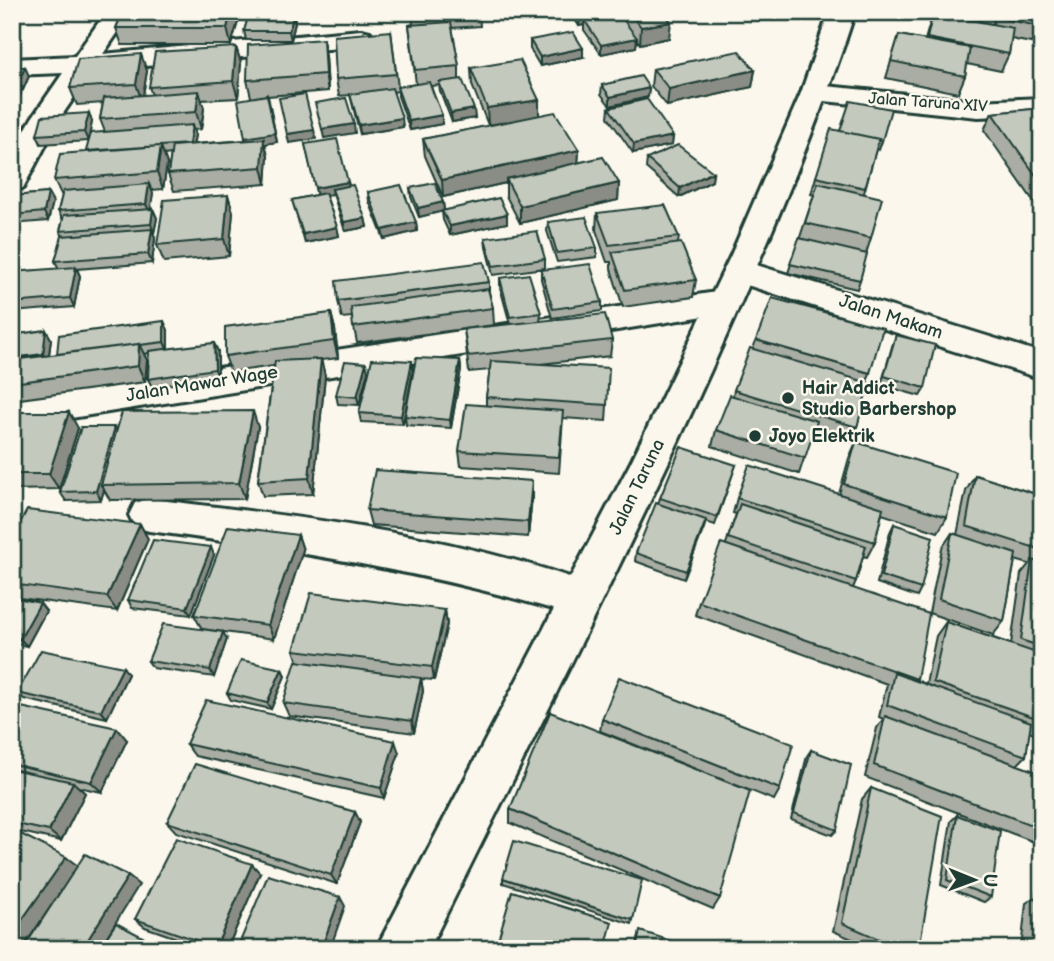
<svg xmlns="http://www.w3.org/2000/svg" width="1054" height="961" font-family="'Balsamiq Sans',sans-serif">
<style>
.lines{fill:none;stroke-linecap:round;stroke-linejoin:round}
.minor-casing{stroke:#1f3d34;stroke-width:6}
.tertiary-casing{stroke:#1f3d34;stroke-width:6}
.minor{fill:#fbf7ec;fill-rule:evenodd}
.tertiary{fill:#fbf7ec;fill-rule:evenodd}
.wall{fill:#a9ada3;stroke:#1f3d34;stroke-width:2}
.shaded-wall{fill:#898d85;stroke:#1f3d34;stroke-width:2}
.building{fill:#c4c9be;stroke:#1f3d34;stroke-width:2}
.poi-dot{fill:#1f3d34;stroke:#fbf7ec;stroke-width:2.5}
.labels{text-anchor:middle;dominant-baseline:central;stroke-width:5;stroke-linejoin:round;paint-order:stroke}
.far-street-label{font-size:16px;fill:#1f3d34;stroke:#fbf7ec}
.street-label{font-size:18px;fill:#1f3d34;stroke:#fbf7ec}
.poi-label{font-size:18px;font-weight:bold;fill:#1f3d34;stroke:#fbf7ec;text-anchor:start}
</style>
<rect width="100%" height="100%" fill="#fbf7ec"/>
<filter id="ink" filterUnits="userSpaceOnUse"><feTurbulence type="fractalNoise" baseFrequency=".0143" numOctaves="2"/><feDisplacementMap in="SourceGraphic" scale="14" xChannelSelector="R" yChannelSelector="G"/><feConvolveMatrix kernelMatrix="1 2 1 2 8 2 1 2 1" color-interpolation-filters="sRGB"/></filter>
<g filter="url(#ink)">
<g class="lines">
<g class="minor-casing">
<path id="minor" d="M106,12H132L103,54L361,30L370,32L374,38L370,44L361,46L92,71L60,118L23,188L12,190V153L32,118L63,73L12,75V59L75,56Z
M815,85L978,101L1042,98V114L978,117L805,99L801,93L805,87Z
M740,260L1042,353V379L728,279L724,271L728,263Z
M723,291L735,295L740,303L735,311L34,424L12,425V397L34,396Z
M149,499C298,516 453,534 595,586L601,599L595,612L580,617C439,574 295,550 149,531L135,527L129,515L135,503Z"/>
</g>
<g class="tertiary-casing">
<path id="tertiary" d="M829,12H855C815,135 764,252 711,370C623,565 524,756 429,949H376L630,464L731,255L801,93Z"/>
</g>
<use href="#minor" class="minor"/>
<use href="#tertiary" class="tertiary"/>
</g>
<path class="wall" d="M123,12H291L290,14H294L295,23L291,40H246L244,31L248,18H237L238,22L231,45H122L116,28Z
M412,12H479L480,26L452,28L459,66V79L475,118L452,122L440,91L439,85L431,86L442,124L410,130L398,96V91L393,92L403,127L360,134L350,95L339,96L336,79L391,31L398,87L416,84L409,25L413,24Z
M570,12H615V15H618L616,12H664L669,38L640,44L637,40L636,47L601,54L584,30V25L579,26Z
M930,12H983L979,21L993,24L995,12H1042V20H1040L1039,26L1031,43L1011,39L1009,54L1001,71L967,64L965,76L958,93L886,78L899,35L925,40L931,19H928Z
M530,40L583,57L540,66L530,49Z
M236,47L241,63L238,98L201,100L204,108L201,129L193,130L195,135L193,144L245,140L251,97L247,80L326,56L328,91L268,96L277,142L265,144L268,156L266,184L174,191L168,174L171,154L164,155L167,164L163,189L151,190L153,193L150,209H153L157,218L154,233H153L155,238L152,263L77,269L80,276L74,307L12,312V272L59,269L55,261L63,236L60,231L63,220L58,211L62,196L54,180L87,152L105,132L100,119L103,103L77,105L70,88L147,71L143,95H152L149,87Z
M12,67L29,76L23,90H20L21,93L15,108H13L15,110L12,116Z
M471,68L539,100V115L579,150L578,163L619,183L618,200L520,223L506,196V183L443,197L425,156L423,139L512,121L488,125L472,85Z
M653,69L755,70L752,87L667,106L651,86Z
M602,85L649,88L648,97L610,106L601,94Z
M609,108L673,136L672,145L633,153L608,117Z
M1042,108V212H1041L984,130L992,113Z
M89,113L92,122L88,141L41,144L37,135Z
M840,131L882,141L879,150L876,149L864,193L871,238L866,254L860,280L857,289L788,273L814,195L811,194L816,177Z
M305,144L348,182L349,186L365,218L367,227L345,231L333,194L326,195L337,227L339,236L305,243L292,200L317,195Z
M647,159L713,172L712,181L679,197L646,168Z
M410,188L443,202L444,210L507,214V223L450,235L443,220L442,211L419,217L411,197Z
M368,192L416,222L417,231L384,239L369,201Z
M48,193L53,202L48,221L12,224V196Z
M228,195L233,212L229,256L164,262L157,245Z
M597,213L679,237L678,243L696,280L693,297L623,307L611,269V262H607L596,230Z
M548,222L597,248V257L557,262L547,231Z
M485,238L545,259V268L493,275L486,247Z
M541,270L602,302V311L552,318L541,279Z
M500,278L541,313L540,321L612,340L610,356L541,364L607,405L606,421L563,418L559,473L461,466L459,451L486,406V397L490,370L469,372L464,329L510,324L500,287Z
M489,282V292L493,308L494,325L357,343L352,317L342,318L338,301Z
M331,313L335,329L338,358L321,360L325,376L313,494L263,496L258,481L274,366L231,372L225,356Z
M46,330L51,339L49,356L168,330V349L218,351V378L152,387L148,379L149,353L144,354L147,360L145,382L12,400V335Z
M896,335L925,388L920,396L881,385L893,343Z
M756,340L870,373L867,382L857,427L850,442L813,431L799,474L712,446L716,430L733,396L734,390L753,349Z
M460,360L461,369L451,428L406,425L405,416Z
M413,370L403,424L361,422L359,413Z
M368,371L359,405L338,404L336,395Z
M12,412L78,428L59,489L12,490Z
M115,427L117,430L258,427L245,499L110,500L104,490L101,500L66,501L60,492Z
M856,442L947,517L938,532L882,514L875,542L867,557L863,556L856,581L853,588L917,679L916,680L926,684L936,636L946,622L1011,644L1021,574L1029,564L1015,560L1004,621L993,635L929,613L942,548L952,533L957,535L966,491L975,475L1042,496V737L1029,732L1026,756L1017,765L1042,774V845L865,777L877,728L883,719L879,717L887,684L695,615L699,602L726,544L736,514L733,513L737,498L839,494L849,458Z
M736,465L715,525L706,522L684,579L635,561L636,553L658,504L660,498Z
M532,496L528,537L371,525L367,510Z
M140,524L148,539L117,611L12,597V538Z
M894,524L921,589L917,597L877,583L890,532Z
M298,535L303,550L274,639L202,629L194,615Z
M214,555L191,615L132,608L128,600Z
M12,597L46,611L27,646L12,643Z
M445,610L447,624L434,680L421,679L423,691L414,733L289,716L283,703L298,662L294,650Z
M227,639L214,677L153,668L148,661Z
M123,667L128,674L107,718L24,699L17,693Z
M282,669L285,676L271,709L231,700L227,693Z
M12,705L127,740L102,792L78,787L85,793L61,841L12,830Z
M602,719L780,789L774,800L600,731Z
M186,744L399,753L384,798L195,756Z
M811,750L837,830L832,835L791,819L807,756Z
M871,788L919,949H875L833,931L862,799Z
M510,809L720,898L713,909L510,823Z
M355,812L360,822L337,884L176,832L167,822Z
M957,815L991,897L984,902L941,885L951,821Z
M1042,858V949H1021L1026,903L1037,896L1036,895Z
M260,873L227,949H208L145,927L135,919Z
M503,878L633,920L632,924L503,883Z"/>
<path class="shaded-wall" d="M231,12H235L238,22L231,45L227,28Z
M604,12H615V19L585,21L584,25L579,26L580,17Z
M294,14L295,23L291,40L289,31Z
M671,22L669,38L640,44L641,27Z
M637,38L636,47L601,54V45Z
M323,39L326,56L328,91L325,74Z
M236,47L241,63L238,98L233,81Z
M583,48V57L540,66V57Z
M141,54L147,71L142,101L136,84Z
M25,67L29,76L23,90L19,81Z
M755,70L752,87L667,106L669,89Z
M17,84L21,93L15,108L12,101V96Z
M649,88L648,97L610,106V97Z
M199,91L204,108L201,129L196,112Z
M267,95L277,142L265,144L268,156L266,184L262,167L247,147L245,138Z
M539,100V117L488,125L487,108Z
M474,109L475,118L452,122L451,113Z
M89,113L92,122L88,141L84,132Z
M442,115V124L410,130L409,121Z
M402,118L403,127L360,134L359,125Z
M354,124L355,133L324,138L322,129Z
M192,125L195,135L192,153L189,144Z
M314,130L316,139L289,143L287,134Z
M673,136L672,145L633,153L634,144Z
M161,146L167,164L163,189L157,172Z
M579,150L578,167L506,179V183L443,197L442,180Z
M713,172L712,181L679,197L680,188Z
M348,182L350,191L332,189L333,194L317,197L315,188Z
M619,183L618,200L520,223V206Z
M149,184L153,193L150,213L146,204Z
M48,193L53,202L48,221L44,212Z
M228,195L233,212L229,256L224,239Z
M443,202L444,211L419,217L418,208Z
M153,209L157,218L154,233L151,224Z
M507,214V223L450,235V226Z
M365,218L367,227L345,231L344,222Z
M416,222L417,231L384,239L382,230Z
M337,227L339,236L305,243L303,234Z
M152,229L155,238L152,263L148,254Z
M76,267L80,276L74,307L70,298Z
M331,313L335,329L338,358L334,341Z
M164,321L168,330V351L164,342Z
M46,330L51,339L48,362L43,354Z
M214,343L218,351V378L215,369Z
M139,344L147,360L145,382L138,366Z
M321,359L325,376L313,494L309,478Z
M460,360L461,369L451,428L450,420Z
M412,361L413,370L403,424L401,416Z
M366,363L368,371L359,405L357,397Z
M253,411L258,427L245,499L239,483Z
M69,412L78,428L59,489L49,474Z
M115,427L120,435L101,485L104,490L101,500L96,491Z
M532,481V496L528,537V522Z
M706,520L704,528L684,579L686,571Z
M140,524L148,539L117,611L107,597Z
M298,535L303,550L274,639L268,625Z
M211,547L214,555L191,615L187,608Z
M40,603L46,611L27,646L20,639Z
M445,610L447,624L434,680L432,667Z
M223,632L227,639L214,677L210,670Z
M123,667L128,674L107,718L101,711Z
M282,669L285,676L271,709L267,703Z
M421,678L423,691L414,733L412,721Z
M117,728L127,740L102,792L91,782Z
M395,741L399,753L384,798L381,788Z
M73,782L85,793L61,841L49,831Z
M355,812L360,822L337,884L331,875Z
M66,857L78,866L22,949H12V934Z
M252,864L260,873L227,949H218L216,947Z
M128,876L139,885L99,949H82Z
M340,897L345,906L330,949H321Z"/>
<path class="building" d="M123,12H231L227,28H116Z
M576,12H604L580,17Z
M630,12H664L671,22L641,27Z
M998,12H1041L1039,26L997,18Z
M933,13L1013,28L1009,54L927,38Z
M249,14H294L289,31H244Z
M619,14L637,38L601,45L585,21Z
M451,22L459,66L415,70L409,25Z
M391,31L396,74L336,79L334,36Z
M573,32L583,48L540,57L530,40Z
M899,35L970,48L965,76L891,61Z
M323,39L325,74L247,80L248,45Z
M236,47L233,81L149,87L155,52Z
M739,51L755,70L669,89L653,69Z
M141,54L136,84L70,88L78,59Z
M520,60L539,100L487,108L471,68Z
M12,67H25L19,81H12Z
M641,76L649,88L610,97L602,85Z
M462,79L474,109L451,113L439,82Z
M429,82L442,115L409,121L397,87Z
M12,84H17L12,96Z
M392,88L402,118L359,125L350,94Z
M199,91L196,112L100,119L104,98Z
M305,94L314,130L287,134L279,98Z
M267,95L275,133L245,138L238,100Z
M346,98L354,124L322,129L315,103Z
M647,99L673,136L634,144L609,108Z
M850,101L891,109L882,141L878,140L879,139L840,131Z
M1042,108V184L992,113Z
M555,112L579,150L442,180L423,139Z
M89,113L84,132L37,135L42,116Z
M192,125L189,144L86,151L91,133Z
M831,129L879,139L865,188L816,177Z
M264,139L262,167L168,174L172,146Z
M337,139L348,182L315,188L305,144Z
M678,145L713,172L680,188L647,159Z
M161,146L157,172L54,180L60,154Z
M603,157L619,183L520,206L506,179Z
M435,183L443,202L418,208L410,188Z
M818,183L882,198L871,238L805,223Z
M149,184L146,204L58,211L63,191Z
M353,185L365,218L344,222L332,189Z
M401,185L416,222L382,230L368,192Z
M48,193L44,212L12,215V196Z
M325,193L337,227L303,234L292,200Z
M228,195L224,239L157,245L164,200Z
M499,198L507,214L450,226L442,211Z
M665,205L679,237L609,245L597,213Z
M153,209L151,224L60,231L64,215Z
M586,217L597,248L557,253L548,222Z
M152,229L148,254L55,261L62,236Z
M537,231L545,259L493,266L485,238Z
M799,238L867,254L860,280L790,264Z
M681,243L696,280L625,290L612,252Z
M484,262L489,282L338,301L336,281Z
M590,264L602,302L553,309L541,270Z
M76,267L70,298L12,303V272Z
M529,274L541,313L510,317L500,278Z
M488,289L493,308L353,327L351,307Z
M772,298L883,328L870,373L756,340Z
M331,313L334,341L225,356V327Z
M605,314L612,340L468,356L464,329Z
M164,321V342L139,345V344L57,354L59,335Z
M46,330L43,354L12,358V335Z
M896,335L935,345L925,388L884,376Z
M214,343L215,369L148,379L149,351Z
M139,344L138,366L12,383V360Z
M750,348L869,383L857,427L734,390Z
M416,358L460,360L450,420L405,416Z
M321,359L309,478L258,481L275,361Z
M372,359L412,361L401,416L359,413Z
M345,361L366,363L357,397L336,395Z
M491,361L609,368L607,405L486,397Z
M730,395L817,421L805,458L716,430Z
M466,404L563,411L559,457L459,451Z
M253,411L239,483L101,485L122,412Z
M12,412H69L49,474H12Z
M81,427H115L96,491L60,492Z
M856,442L956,473L947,517L844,484Z
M681,447L736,465L717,517L660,498Z
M749,465L883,508L875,542L737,498Z
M375,470L532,481L528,522L367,510Z
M975,475L1042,496V550L966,526Z
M656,503L706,520L686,571L636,553Z
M740,504L866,546L856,581L728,538Z
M27,510L140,524L107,597L12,584V538Z
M894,524L933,537L921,589L881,576Z
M228,526L298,535L268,625L194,615Z
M952,533L1016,554L1004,621L939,599Z
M153,540L211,547L187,608L128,600Z
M721,543L929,614L917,679L699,602Z
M1032,560L1042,563V647L1021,640Z
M311,593L445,610L432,667L294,650Z
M12,597L40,603L20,639L12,637Z
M946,622L1042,655V720L933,682Z
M163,624L223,632L210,670L148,661Z
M41,650L123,667L101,711L17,693Z
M241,660L282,669L267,703L227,693Z
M296,661L421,678L412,721L283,703Z
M894,673L1031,722L1026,756L887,705Z
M619,677L793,744L780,789L602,719Z
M206,700L395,741L381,788L186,744Z
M12,705L117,728L91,782L12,764Z
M550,712L750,791L720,898L510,809Z
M885,716L1042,774V829L874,765Z
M811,750L851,765L837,830L794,813Z
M195,764L355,812L331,875L167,822Z
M12,769L73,782L49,831L12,823Z
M871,788L942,816L919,949H902L842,923Z
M957,815L1000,831L991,897L947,880Z
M13,830L66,857L12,934V831Z
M176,838L252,864L216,947L135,919Z
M514,841L642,880L633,920L503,878Z
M85,854L128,876L82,949H23Z
M268,875L340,897L321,949H237Z
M512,891L612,922L605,949H501L496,947Z
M1040,894L1042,895V949H1035Z
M116,923L165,949H99Z
M640,931L696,949H636Z"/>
</g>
<g class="poi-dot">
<circle cx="788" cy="398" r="7"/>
<circle cx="755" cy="436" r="7"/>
</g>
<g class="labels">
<g class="far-street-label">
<text transform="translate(928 103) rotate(4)">Jalan Taruna XIV</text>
</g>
<g class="street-label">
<text transform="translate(891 317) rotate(18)">Jalan Makam</text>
<text transform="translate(202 384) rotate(-9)">Jalan Mawar Wage</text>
<text transform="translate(637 487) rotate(-64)">Jalan Taruna</text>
</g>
<g class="poi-label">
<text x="802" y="388">Hair Addict<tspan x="802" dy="21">Studio Barbershop</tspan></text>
<text x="769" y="436">Joyo Elektrik</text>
</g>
</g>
<rect width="1054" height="961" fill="none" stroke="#fbf7ec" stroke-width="42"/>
<rect x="21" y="21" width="1012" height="919" fill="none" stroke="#1f3d34" stroke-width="2.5" filter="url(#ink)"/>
<g transform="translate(974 880) rotate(91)" stroke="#fbf7ec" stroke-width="5" paint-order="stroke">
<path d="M0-5L12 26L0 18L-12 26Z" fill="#1f3d34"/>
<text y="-10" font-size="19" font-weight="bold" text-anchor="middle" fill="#1f3d34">U</text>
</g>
</svg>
